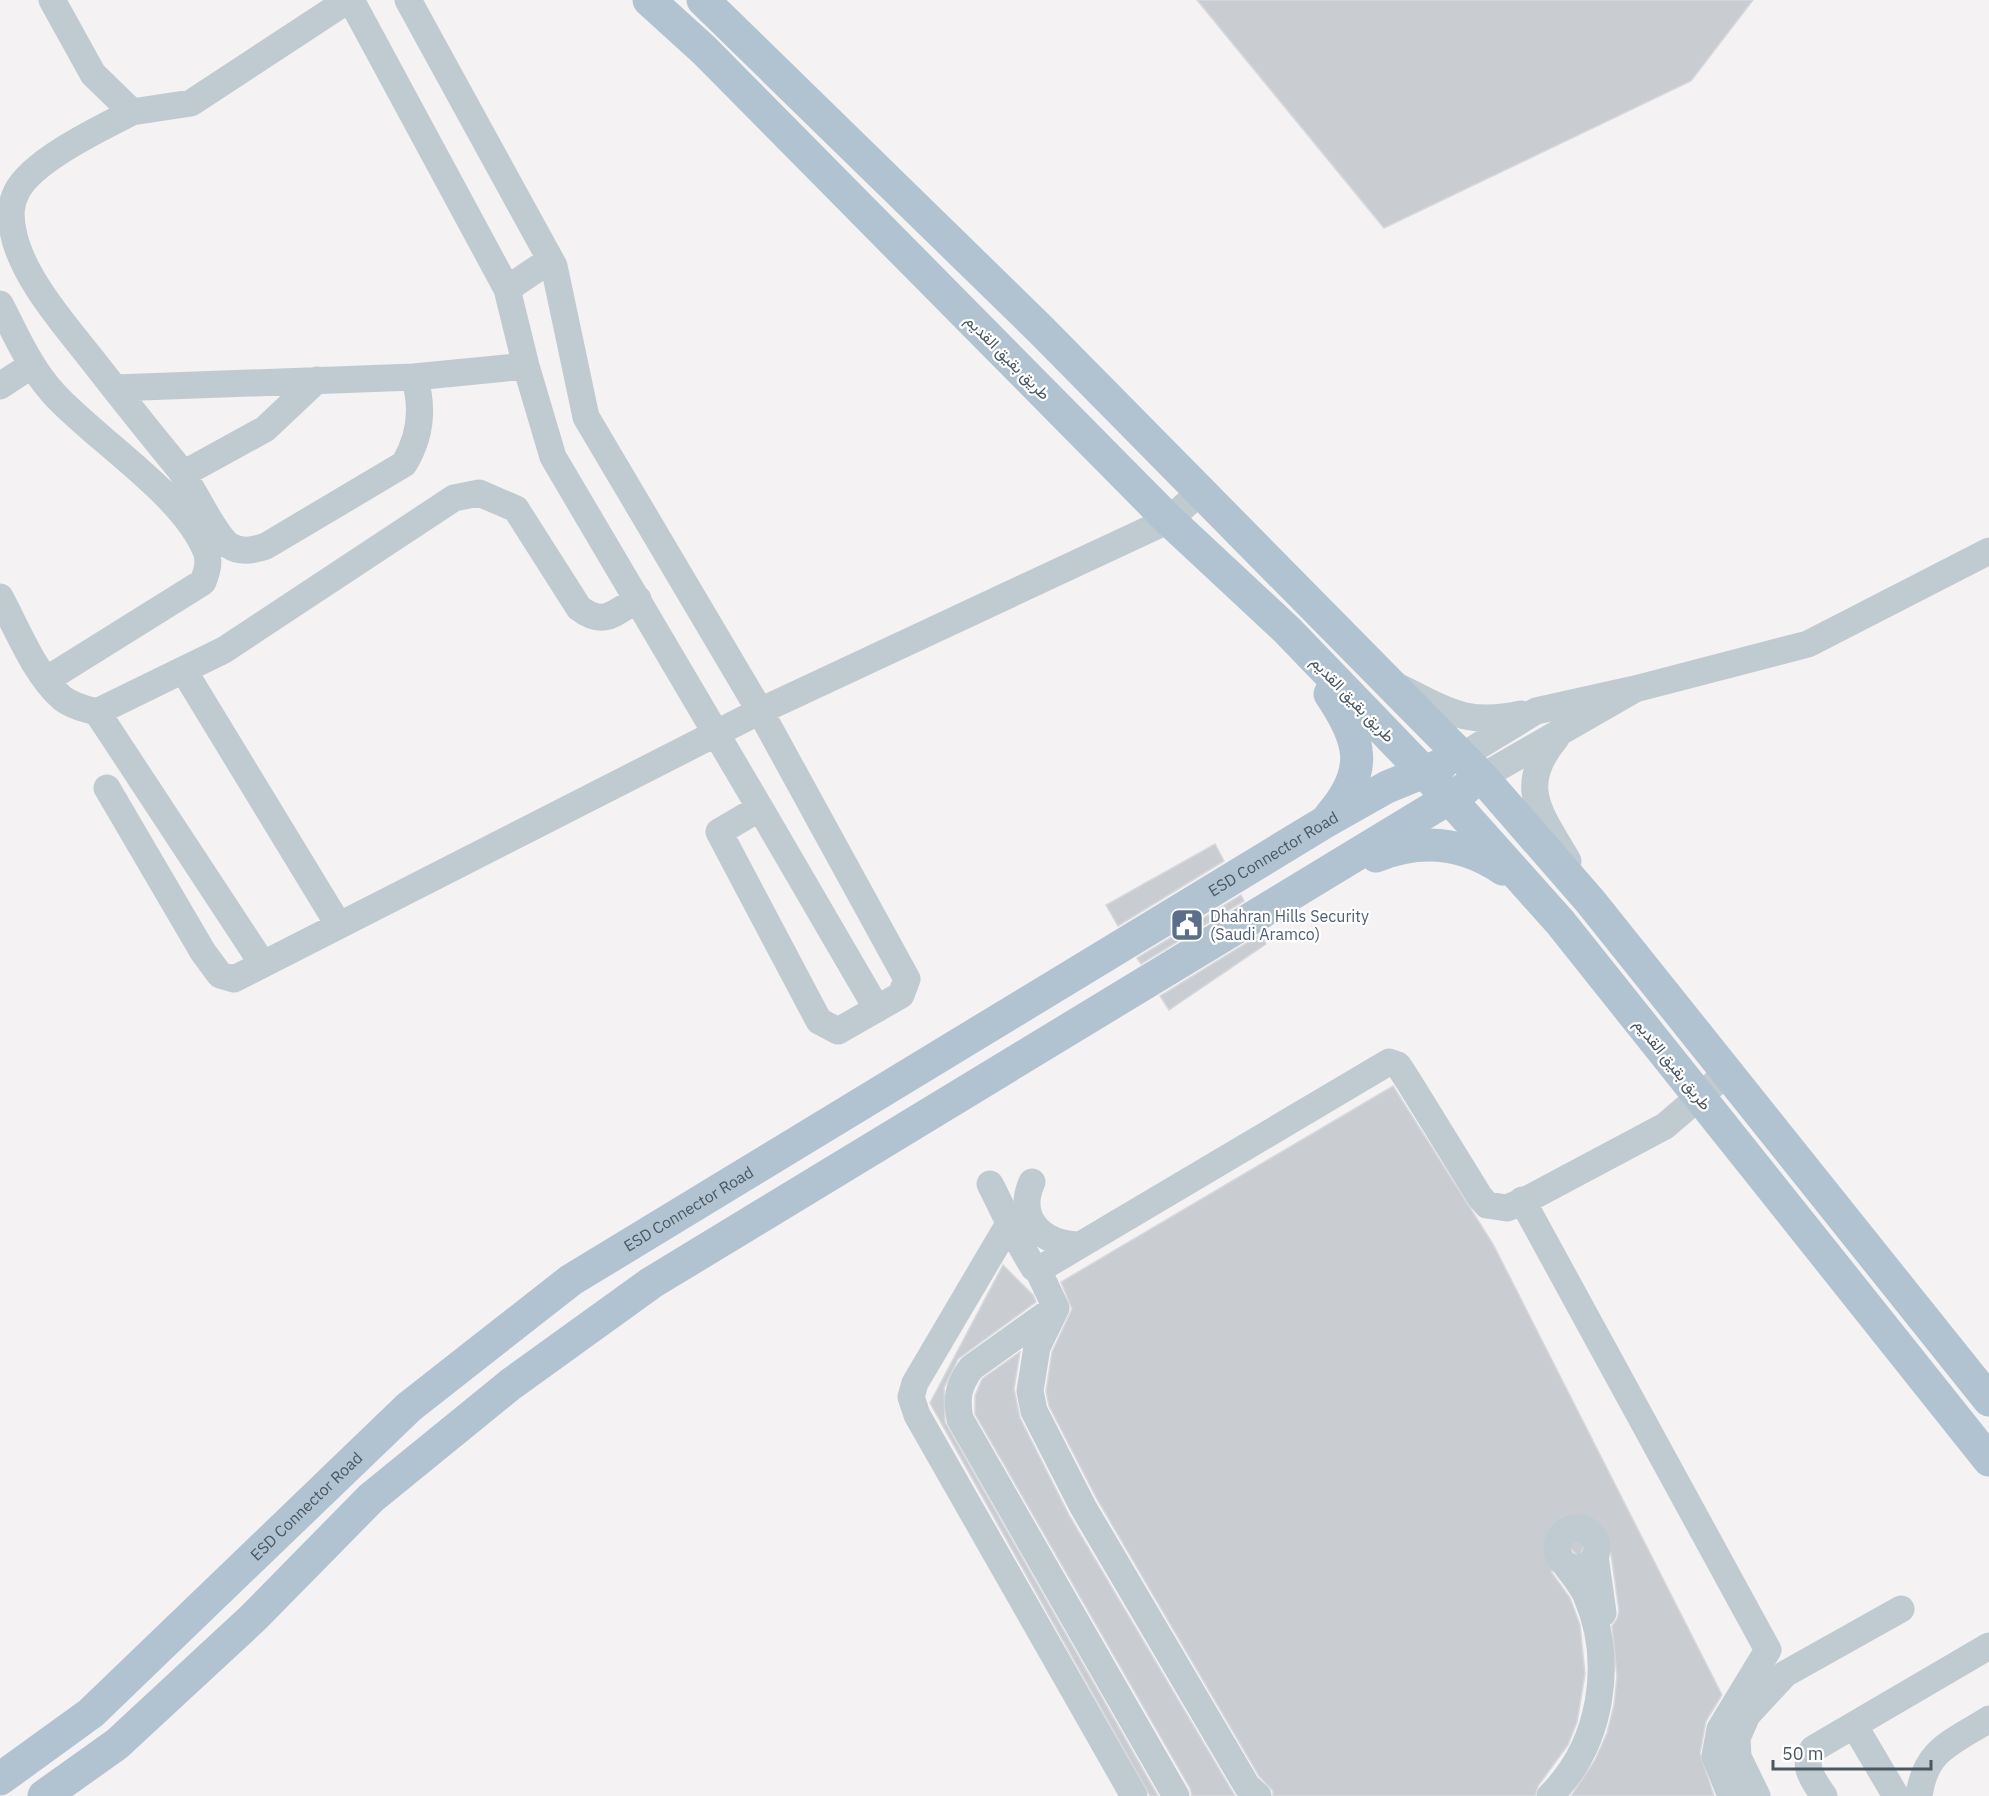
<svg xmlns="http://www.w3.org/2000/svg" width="1989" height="1796" font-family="'IBM Plex Sans',Vazirmatn,sans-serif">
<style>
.building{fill:#c9cdd1;stroke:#d6d8dd;stroke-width:1.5}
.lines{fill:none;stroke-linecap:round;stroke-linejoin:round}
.minor{stroke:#c0cad1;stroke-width:27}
.major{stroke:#b1c3d1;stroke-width:33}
.labels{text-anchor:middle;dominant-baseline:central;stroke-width:4.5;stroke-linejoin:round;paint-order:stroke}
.street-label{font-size:16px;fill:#495760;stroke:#fff}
.service-label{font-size:16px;fill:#4e5e75;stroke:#fff;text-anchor:start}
</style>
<rect width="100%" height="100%" fill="#f4f2f2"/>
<path class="building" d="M1197,0H1753L1691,81L1384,228Z
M1215,844L1224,861L1118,926L1106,905Z
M1241,895L1244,901L1141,964L1137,958Z
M1261,934L1266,944L1169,1010L1160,996Z
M1393,1086L1493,1244L1722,1695L1706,1721L1700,1753L1714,1796H1571L1595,1760L1607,1733L1614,1705L1617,1676L1612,1626L1617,1619L1619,1611L1611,1554L1607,1546L1593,1540L1585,1544L1579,1557L1572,1550L1564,1548L1555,1552L1550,1558L1552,1573L1570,1598L1580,1625L1585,1674L1577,1722L1568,1745L1538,1786L1535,1796H1273V1791L1259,1776L1097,1499L1049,1406L1046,1391L1052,1352L1072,1309L1061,1282Z
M1003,1265L1033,1295L1036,1302L958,1359L944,1388L945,1422L1158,1796H1150L930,1403Z
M1020,1352L1014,1389L1020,1418L1069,1515L1235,1796H1192L1190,1788L975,1414V1396L982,1379Z"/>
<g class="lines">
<path class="minor" d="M52,0L93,74L132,112L191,103L348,0
M351,0L507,289L526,366L553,457L760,808L719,832L819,1021L838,1031L901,995L907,979L760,711L586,417L554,266L408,0
M132,112C101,128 33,160 17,191C10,205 10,216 13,231C21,275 63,323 90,357C119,394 148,431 178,467C192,485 214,536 230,546C241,553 255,550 266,546L404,464C421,436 424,408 414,377L526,366
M507,289L550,260
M0,304C16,335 30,368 54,394C96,440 183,494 206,551C210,562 207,571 203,582L46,680
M0,386L32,365
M115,388L414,377
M183,474L265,429L317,380
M0,597C18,630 34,673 62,698C72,706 85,709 97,712L224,650L454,498L479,493L516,509L579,608C604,627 614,613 638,599
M184,671L338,924
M1401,688C1447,711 1468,726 1521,714
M1635,689L1808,644L1989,551
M97,712L262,963
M1556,738C1515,787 1541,814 1568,861
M1462,756L1536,711L1635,689L1482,777
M107,788L203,952L220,975L234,979L760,711L1169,520L1201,491
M760,808L877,1009
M1032,1182C1015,1220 1044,1245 1080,1245
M990,1184C1005,1213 1017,1242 1034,1268L1038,1270L1389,1062L1398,1065L1409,1082L1480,1197L1487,1205L1507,1208L1526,1200L1665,1126L1728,1072
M1522,1200L1768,1650L1720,1729L1715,1756L1731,1796
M1010,1222L915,1383L911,1397L917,1415L1134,1796
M1038,1270L1056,1308L1037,1347L1030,1391L1034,1411L1083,1507L1247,1786L1258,1796
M1055,1308L971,1368C958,1386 956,1398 960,1419L1176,1796
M1557 1548a20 20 0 1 1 40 0a20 20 0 1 1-40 0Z
M1595,1556L1603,1613
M1854,1725L1896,1796
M1550,1796C1602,1744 1615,1662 1586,1595C1581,1584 1572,1574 1565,1564
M1757,1796L1738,1757L1737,1738L1747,1715L1785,1674L1901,1609
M1824,1796C1814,1781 1801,1766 1813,1749L1989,1646
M1919,1796C1925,1749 1952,1743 1989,1719"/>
<g class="major">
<path d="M649,0L704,50L1169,520L1287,630L1449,798L1560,922L1989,1460"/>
<path d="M703,0L1040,329L1482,777L1590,901L1989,1400"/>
<path d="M1330,816C1369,771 1362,741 1330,694"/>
<path d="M1376,856C1420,838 1463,842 1503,869"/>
<path id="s1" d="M0,1779L91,1713L409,1407L571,1280L1325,822L1387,787L1441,765"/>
<path d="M44,1796L117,1744L254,1617L371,1498L511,1384L651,1283L1466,788"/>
</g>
</g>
<defs>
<g id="civic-square" transform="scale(1.725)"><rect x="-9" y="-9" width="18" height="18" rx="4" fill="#5c6f8a" stroke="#fff"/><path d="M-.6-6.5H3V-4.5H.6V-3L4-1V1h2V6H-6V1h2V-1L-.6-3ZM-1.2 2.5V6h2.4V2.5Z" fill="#fff"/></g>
</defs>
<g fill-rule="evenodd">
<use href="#civic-square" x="1187" y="925"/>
</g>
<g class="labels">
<g class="street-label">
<text transform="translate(1008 357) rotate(45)">طريق بقيق القديم</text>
<text transform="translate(1353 699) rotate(46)">طريق بقيق القديم</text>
<text stroke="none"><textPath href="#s1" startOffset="1581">ESD Connector Road</textPath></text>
<text transform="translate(1673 1064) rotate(51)">طريق بقيق القديم</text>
<text stroke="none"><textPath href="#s1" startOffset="897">ESD Connector Road</textPath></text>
<text stroke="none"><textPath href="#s1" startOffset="411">ESD Connector Road</textPath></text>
</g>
<g class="service-label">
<text x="1210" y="916">Dhahran Hills Security<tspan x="1210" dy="18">(Saudi Aramco)</tspan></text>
</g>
</g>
<path d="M1773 1760v9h158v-9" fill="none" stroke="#495760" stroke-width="3"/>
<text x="1782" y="1760" font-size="18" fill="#495760" stroke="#ffffff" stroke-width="4.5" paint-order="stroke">50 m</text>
</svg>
